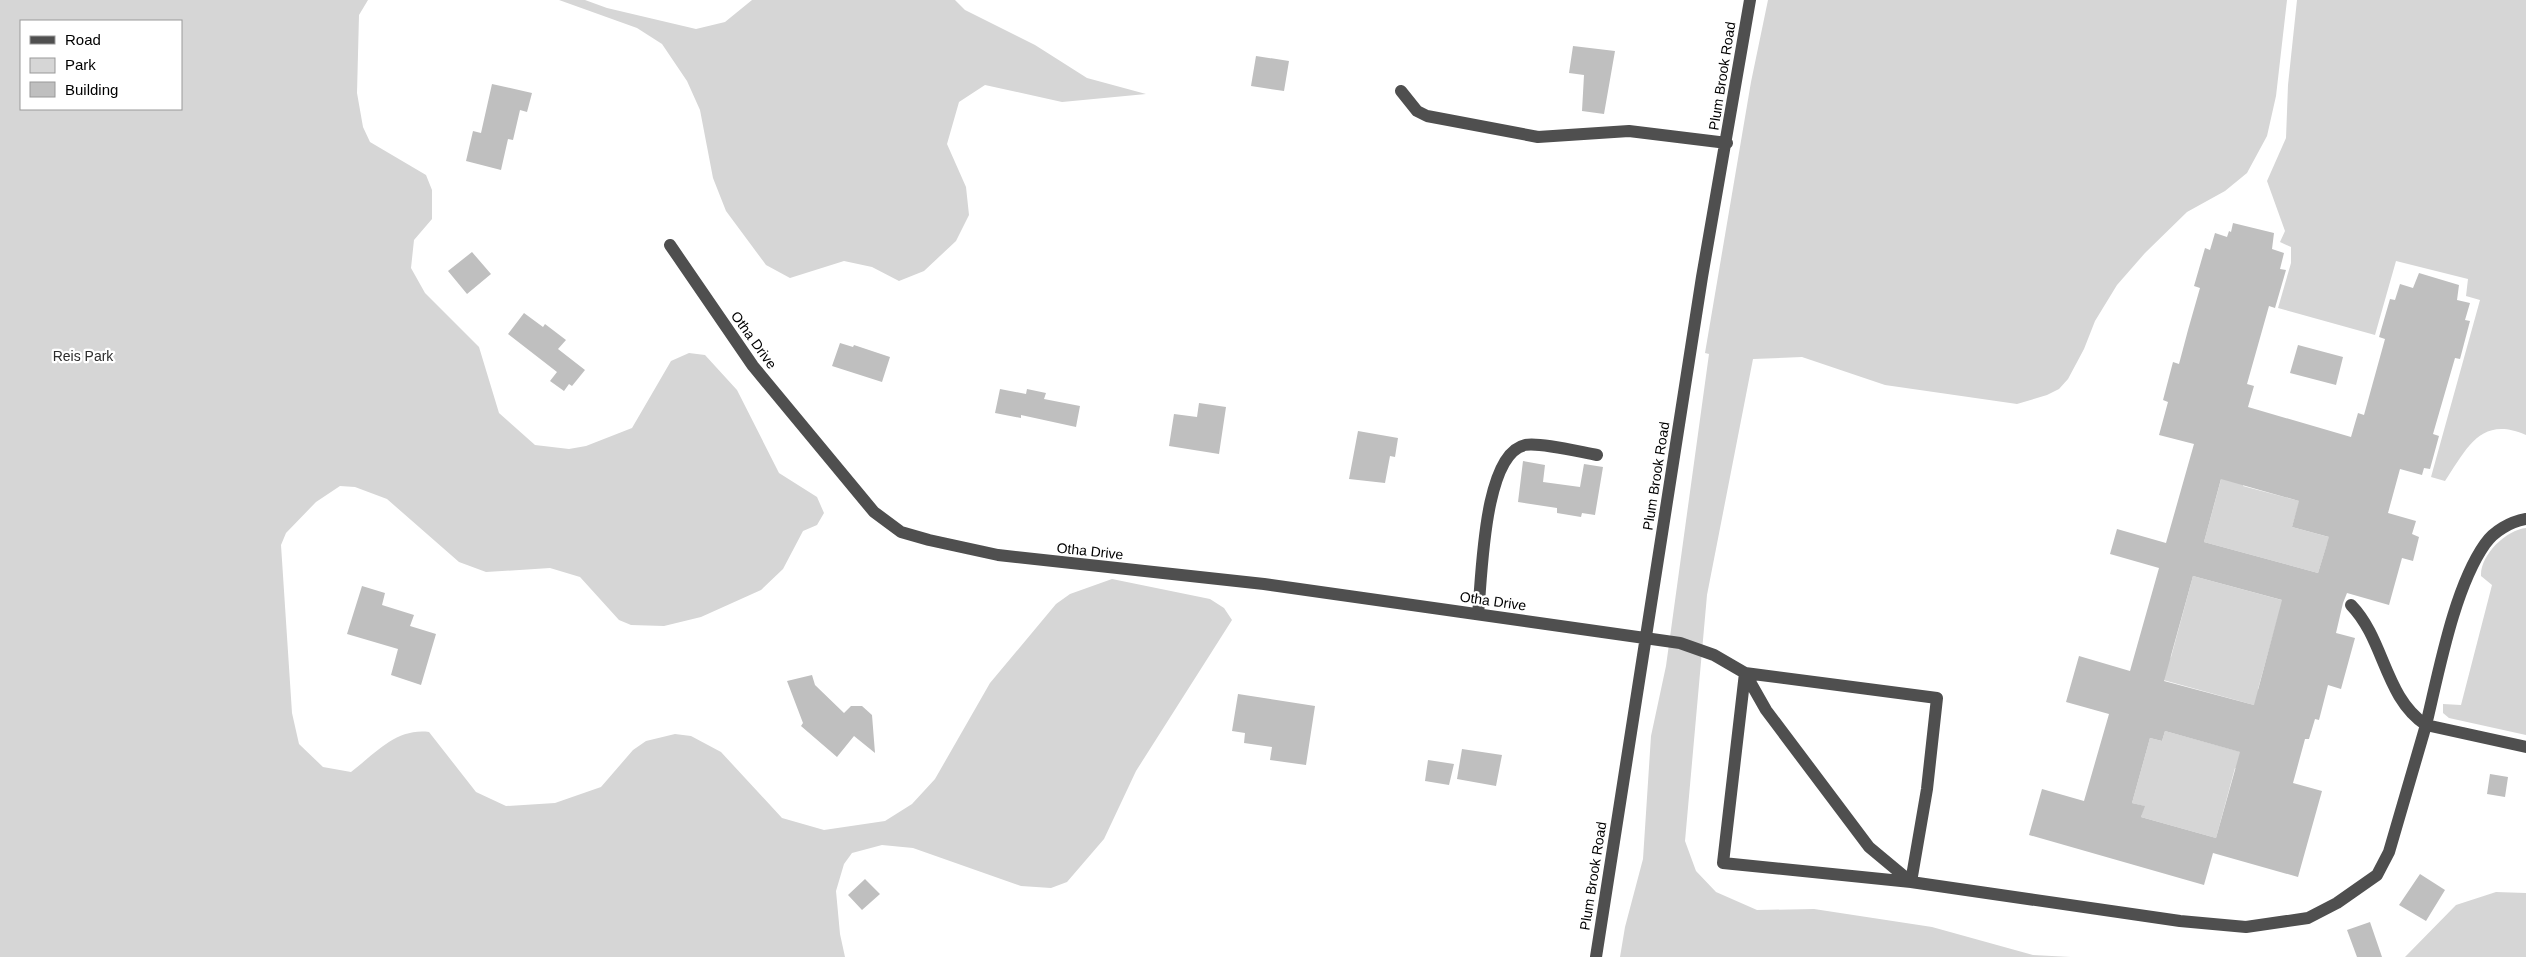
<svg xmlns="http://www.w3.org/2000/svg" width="2526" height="957" font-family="Helvetica,sans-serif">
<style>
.green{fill:#d6d6d6;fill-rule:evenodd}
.building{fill:#bfbfbf;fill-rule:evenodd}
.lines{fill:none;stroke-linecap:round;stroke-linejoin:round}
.minor{stroke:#4f4f4f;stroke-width:12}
.labels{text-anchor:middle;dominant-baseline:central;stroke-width:4.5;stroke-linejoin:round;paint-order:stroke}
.street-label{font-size:14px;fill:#000;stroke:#fff}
.park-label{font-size:14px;fill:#2d2d2d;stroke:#fff}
</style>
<rect width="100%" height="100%" fill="#fff"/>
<path class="green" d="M0,0H368L359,15L357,93L363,127L370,142L426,175L432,190V219L414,240L411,268L425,293L479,347L499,413L535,445L569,449L586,446L632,428L671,361L689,353L705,355L737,390L779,473L817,497L824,513L817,525L803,531L783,569L761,590L701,617L664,626L631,625L619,620L580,577L550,568L486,572L459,562L387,499L355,487L340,486L316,502L286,533L281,545L292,713L299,744L323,767L351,772C376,753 396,728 429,732L476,792L506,806L555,803L601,787L633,750L646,741L675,734L691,736L721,752L782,818L824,830L885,821L912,804L935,779L990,683L1056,604L1070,594L1112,579L1210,599L1224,608L1232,620L1136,771L1104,839L1067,882L1051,888L1021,886L913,848L882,845L852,853L844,864L836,891L840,934L845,957H0ZM21,21H181V109H21Z
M559,0H585L607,8L696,29L725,22L752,0H955L965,10L1035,45L1087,78L1146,94L1062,102L985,85L959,102L947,144L966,187L969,215L956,241L924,271L899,281L872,267L844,261L790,278L766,265L726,211L713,178L700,110L687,81L662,44L637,28Z
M1768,0H2287L2276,96L2267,136L2247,173L2225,191L2187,212L2145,253L2117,285L2095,321L2084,349L2068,379L2059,389L2047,395L2017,404L1885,385L1802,357L1753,359L1707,595L1685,841L1696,871L1716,892L1757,910L1814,909L1932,927L2033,955L2071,957H1620L1625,927L1643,859L1651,736L1666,666L1709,354L1705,353L1751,82Z
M2297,0H2526V435C2481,415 2467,448 2445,481L2431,477L2480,300L2466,296L2468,279L2396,261L2375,335L2278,308L2291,263V247L2280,242L2285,231L2267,181L2286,138L2288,85Z
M2229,450L2250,456L2243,486L2307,503H2299L2292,527L2336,539L2327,544L2318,573L2204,542Z
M2526,528V735L2449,718L2443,713V704L2461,705L2492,585L2481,576C2480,555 2506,530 2526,528Z
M2193,576L2311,608L2278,617L2258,689L2283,713L2145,675L2171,657Z
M2165,731L2270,760L2265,776L2235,768L2216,838L2141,817L2144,806L2132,803L2150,738L2162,741Z
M2496,892L2526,893V957H2405L2456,905Z"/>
<path class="building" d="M1573,46L1615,51L1604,114L1582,111L1584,75L1569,73Z
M1256,56L1289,61L1284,91L1251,86Z
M492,84L532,93L527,112L520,110L513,140L508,139L501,170L466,161L473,131L481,133Z
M2233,223L2274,233L2272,249L2284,253L2280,269L2286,270L2275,308L2269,306L2247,384L2254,386L2248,407L2351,437L2358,413L2364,415L2385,339L2379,337L2390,299L2395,300L2400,284L2413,288L2419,273L2459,285L2457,300L2470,303L2465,320L2470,321L2460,359L2455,358L2433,434L2439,436L2430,469L2424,468L2422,475L2400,469L2388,513L2416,521L2412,534L2419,537L2413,561L2402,558L2389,605L2347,593L2343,603L2336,633L2355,638L2341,689L2328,685L2319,720L2315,719L2309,739H2305L2293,783L2322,791L2298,877L2213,853L2204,885L2029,835L2042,789L2084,801L2109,714L2066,702L2079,656L2130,671L2159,568L2110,554L2117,529L2166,543L2194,444L2159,435L2168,402L2163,400L2173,362L2179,364L2188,330L2200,288L2194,286L2205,248L2210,250L2215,233L2227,237L2229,231L2231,232ZM2221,479L2299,501L2292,527L2329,537L2318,573L2204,542ZM2193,576L2282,600L2254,705L2164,681ZM2165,731L2240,752L2216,838L2141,817L2145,806L2132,803L2150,738L2162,741Z
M472,252L491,274L467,294L448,271Z
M524,313L543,327L545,324L566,340L558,349L585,370L572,386L569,384L564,391L550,381L557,372L508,334Z
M840,343L853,347L854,345L890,357L882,382L832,366Z
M2298,345L2343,357L2336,385L2290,373Z
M1000,389L1026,394L1027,389L1046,393L1044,399L1080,406L1076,427L1021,415V418L995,413Z
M1199,403L1226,407L1219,454L1169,446L1174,414L1197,417Z
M1358,431L1398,438L1395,457L1390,456L1385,483L1349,479Z
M1523,461L1545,465L1543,482L1580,487L1584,464L1603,467L1595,515L1582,513L1581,517L1557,513V508L1518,502Z
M362,586L385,593L382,605L414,615L410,626L436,634L421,685L391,675L398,649L347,634Z
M812,675L815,685L844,713L851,706H862L872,715L875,753L854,736L837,757L801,726L803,723L787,681Z
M1238,694L1315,706L1306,765L1270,760L1272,747L1244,743L1245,733L1232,731Z
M1462,749L1502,755L1496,786L1457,779Z
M1428,760L1454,764L1449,785L1425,781Z
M2490,774L2508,777L2505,797L2487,794Z
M2420,874L2445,890L2426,921L2399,905Z
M865,879L880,894L862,910L848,895Z
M2370,922L2382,957H2357L2347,930Z"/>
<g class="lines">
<path class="minor" d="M1401,91L1417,111L1427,116L1538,137L1629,131L1727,143
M670,245L753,366L874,512L901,532L929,540L998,555L1264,584L1680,643L1714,655L1745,673L1723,863L1911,882L2180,921L2246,927L2308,918L2337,903L2377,875L2389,852L2426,725L2526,747
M2351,605C2385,640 2384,697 2426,725C2439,671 2454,588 2485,544C2494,531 2510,522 2526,519
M1478,614C1482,578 1483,454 1525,445C1539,442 1580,452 1597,455
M1745,673L1937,698L1927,789L1911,882L1869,847L1766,710Z
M1596,957L1702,277L1750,0"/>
</g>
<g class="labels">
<g class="street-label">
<text transform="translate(1722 76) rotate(-81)">Plum Brook Road</text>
<text transform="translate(754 340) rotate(54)">Otha Drive</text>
<text transform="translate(1656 476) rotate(-81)">Plum Brook Road</text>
<text transform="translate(1090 551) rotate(6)">Otha Drive</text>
<text transform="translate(1493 601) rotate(8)">Otha Drive</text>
<text transform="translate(1593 876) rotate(-81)">Plum Brook Road</text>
</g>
<g class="park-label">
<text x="83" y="356">Reis Park</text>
</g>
</g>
<rect x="20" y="20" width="162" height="90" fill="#ffffff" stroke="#999999"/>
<rect x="30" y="36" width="25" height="8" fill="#4f4f4f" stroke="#999999"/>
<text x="65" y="45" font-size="15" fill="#000000">Road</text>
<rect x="30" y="58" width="25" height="15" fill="#d6d6d6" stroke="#999999"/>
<text x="65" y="70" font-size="15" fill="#000000">Park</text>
<rect x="30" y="82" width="25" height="15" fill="#bfbfbf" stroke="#999999"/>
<text x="65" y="95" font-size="15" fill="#000000">Building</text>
</svg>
